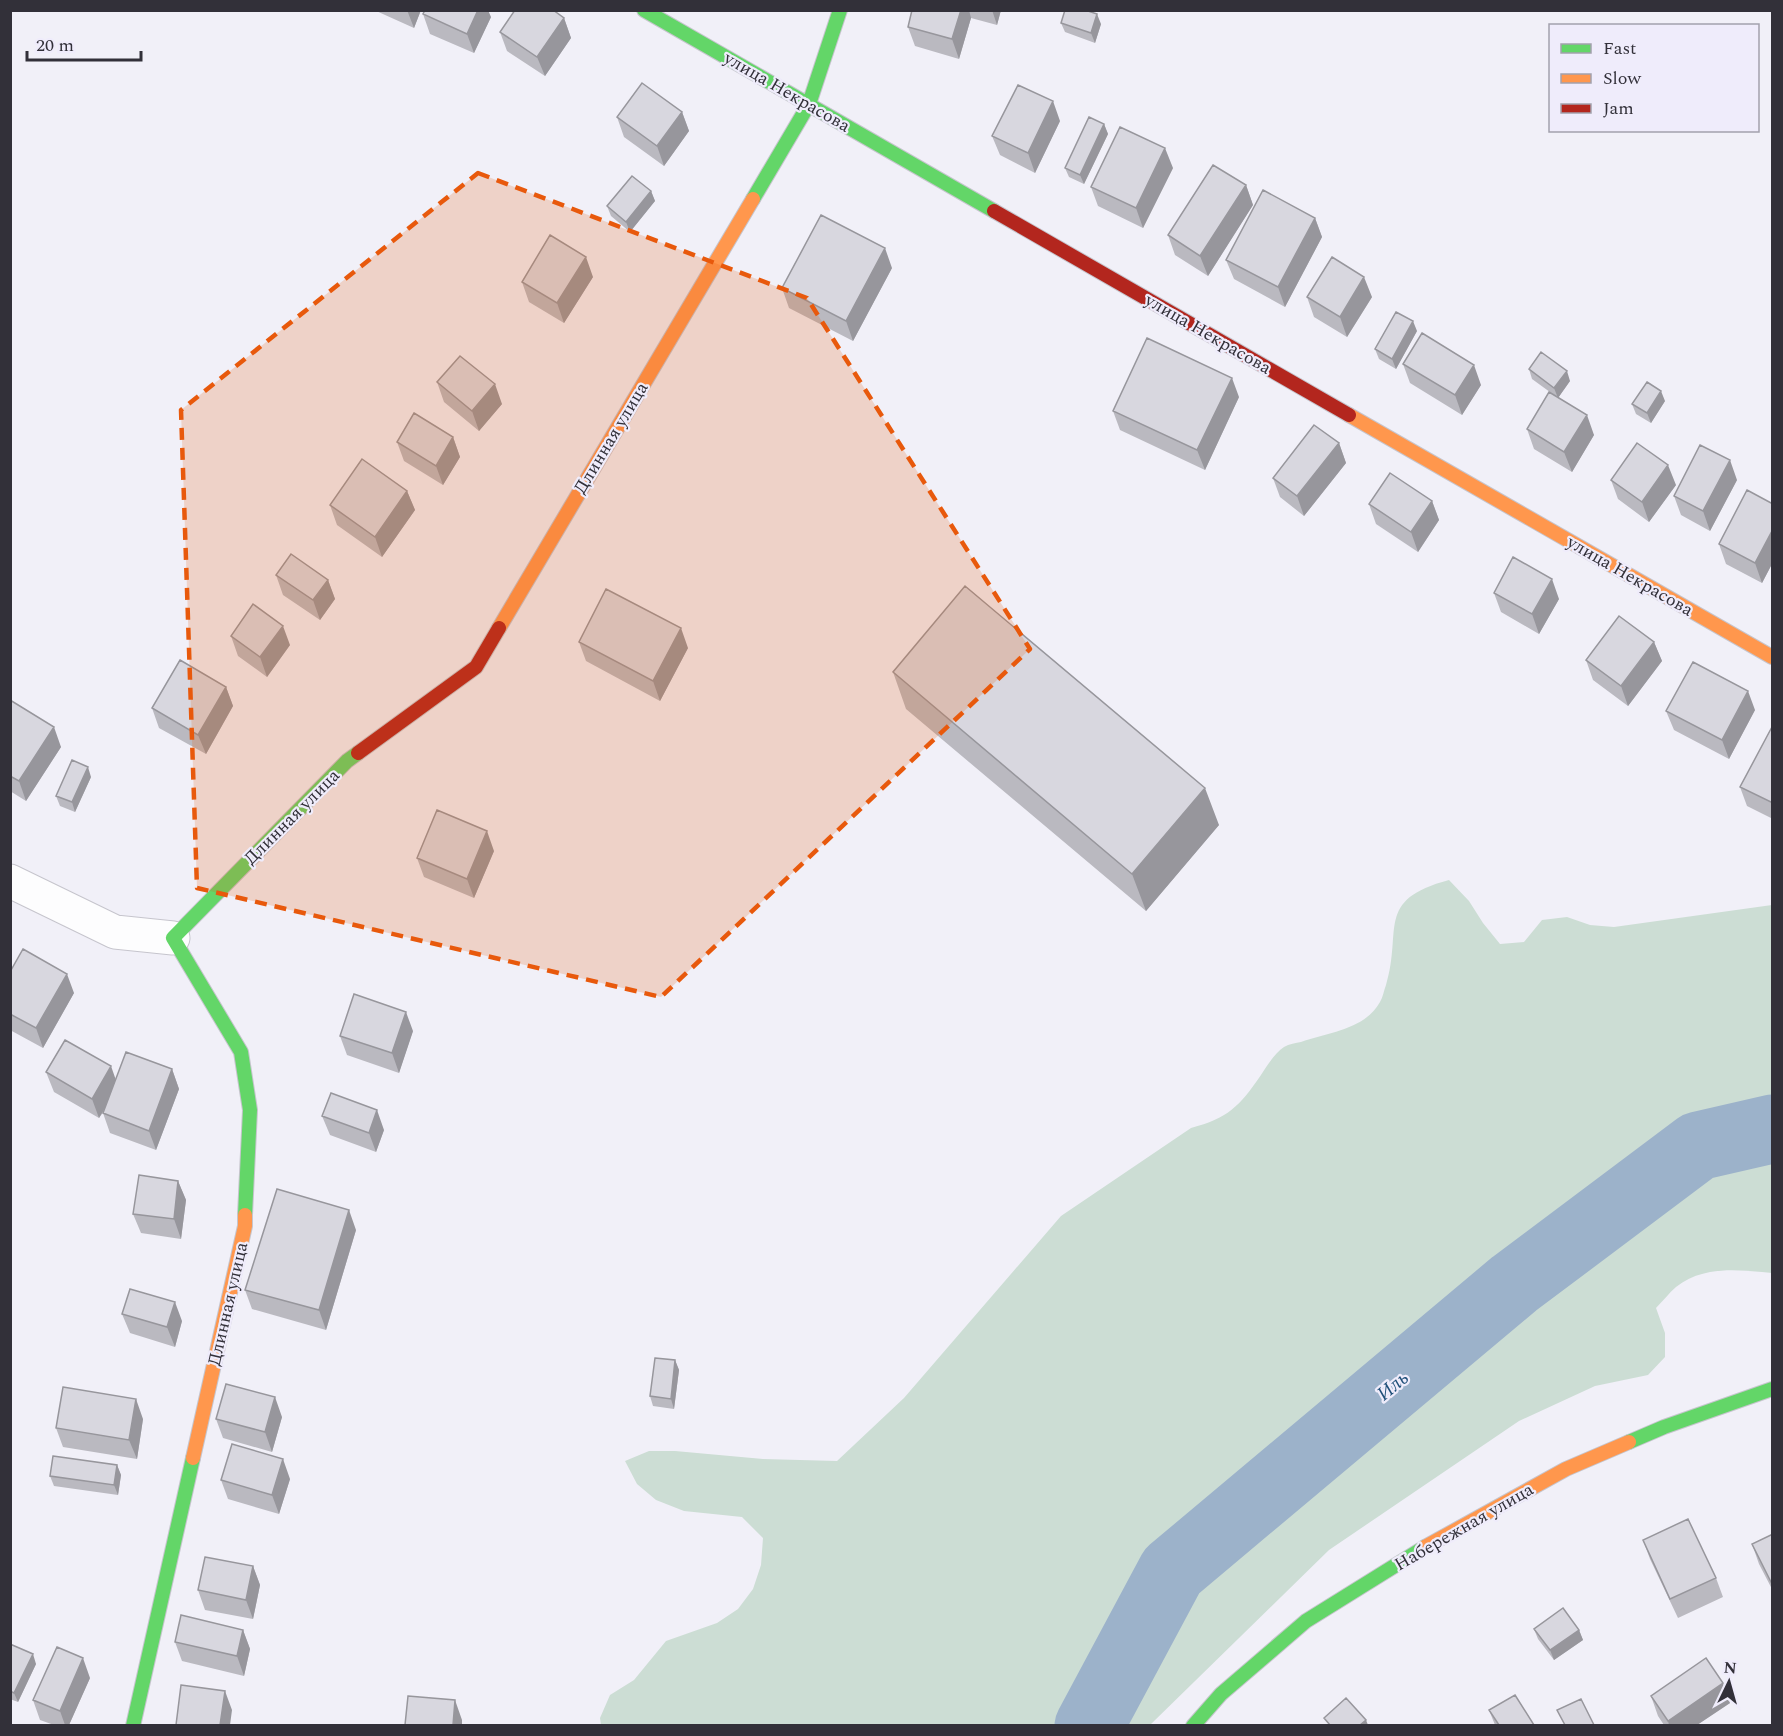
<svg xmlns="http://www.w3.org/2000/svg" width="1783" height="1736" font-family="Spectral,serif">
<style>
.green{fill:#ccddd4}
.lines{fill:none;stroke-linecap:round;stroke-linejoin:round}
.river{stroke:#9cb2ca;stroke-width:69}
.street-casing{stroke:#c6c5cd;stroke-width:35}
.fast-casing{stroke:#c6c5cd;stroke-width:16}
.slow-casing{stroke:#c6c5cd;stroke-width:16}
.jam-casing{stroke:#c6c5cd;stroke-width:16}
.street{stroke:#fdfdfe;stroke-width:33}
.fast{stroke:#63d668;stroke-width:14}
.slow{stroke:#ff974d;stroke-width:14}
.jam{stroke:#b3261e;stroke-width:14}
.wall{fill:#bab9c0}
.shaded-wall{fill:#97969c}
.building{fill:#d8d7df;stroke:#97969c;stroke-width:1.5}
.marked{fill:#e8590c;fill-opacity:0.2;stroke:#e8590c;stroke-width:4.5;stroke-dasharray:12 8;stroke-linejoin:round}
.labels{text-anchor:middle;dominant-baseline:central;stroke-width:4.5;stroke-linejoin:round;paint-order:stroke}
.street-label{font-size:18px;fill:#323039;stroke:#efecfb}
.water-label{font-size:20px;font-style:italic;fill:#1f4f79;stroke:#efecfb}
</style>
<rect width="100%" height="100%" fill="#f1f0f8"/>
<path class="green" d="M1449,880L1469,901L1483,923L1500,944L1524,942L1542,920L1567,917L1590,925L1614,927L1772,905V1273C1739,1270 1704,1265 1676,1287C1669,1293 1663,1301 1656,1308L1665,1333V1357L1648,1375L1595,1386L1519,1421L1329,1550L1150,1725H601L600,1718L610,1695L634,1680L666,1641L717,1623L738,1609L753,1589L761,1565L763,1538L742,1517L684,1511L656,1500L637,1484L625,1461L649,1451H675L763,1459L837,1461L904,1398L1061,1216L1191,1128C1228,1118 1239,1107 1261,1075C1266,1067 1275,1053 1284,1047C1289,1044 1296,1043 1301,1042C1329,1032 1364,1030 1380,1002C1383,997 1384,990 1386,985C1403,930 1374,900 1449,880Z"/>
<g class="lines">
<path class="river" d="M1089,1726L1172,1571L1514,1284L1698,1146L1772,1129"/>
<g class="street-casing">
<path id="street" d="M10,881L115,932L173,938"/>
</g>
<g class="fast-casing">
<path id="fast" d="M644,10L994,211
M753,199L809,104L840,10
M245,1215L250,1110L241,1052L173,938L347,761L358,753
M1629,1442L1664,1427L1772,1389
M133,1726L193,1458
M1193,1726L1221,1694L1306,1621L1425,1547"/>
</g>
<g class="slow-casing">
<path id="slow" d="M1349,415L1772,657
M499,628L753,199
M193,1458L245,1226V1215
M1425,1547L1566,1469L1629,1442"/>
</g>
<g class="jam-casing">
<path id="jam" d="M994,211L1349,415
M358,753L476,667L499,628"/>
</g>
<use href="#street" class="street"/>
<use href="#fast" class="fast"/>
<use href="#slow" class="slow"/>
<use href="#jam" class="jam"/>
</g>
<path class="wall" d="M374,10H421L414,28Z
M912,10H1001L997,25L971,18L959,59L915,46L908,27Z
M423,14L491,17L474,53L430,34Z
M564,18L571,38L545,76L507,51L500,32Z
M1061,23L1101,24L1095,43L1065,32Z
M682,112L689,131L664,166L624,137L617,117Z
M1060,121L1035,173L1000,155L992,136Z
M1104,124L1108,134L1084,184L1069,177L1065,168Z
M1173,168L1143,228L1098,206L1091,187Z
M1246,185L1253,205L1208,276L1175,255L1168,235Z
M651,191L655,201L630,232L611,216L607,206Z
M1315,218L1322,237L1285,307L1234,279L1226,260Z
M892,268L853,341L789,308L782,288Z
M593,277L564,323L529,302L522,282Z
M1307,297H1372L1347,337L1314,317Z
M1417,331L1396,369L1379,359L1375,349Z
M1403,364L1481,385L1462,415L1410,383Z
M1529,369L1570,381L1558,398L1594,435L1572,472L1534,449L1527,429L1554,395L1532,379Z
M437,382L502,404L479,431L444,402Z
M1239,397L1205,470L1120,430L1113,411Z
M1665,401L1651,423L1636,414L1632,404Z
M453,437L460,457L443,485L404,461L397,442Z
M1339,443L1346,463L1304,516L1280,497L1273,478Z
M1611,480L1676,485L1649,522L1618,499Z
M1737,480L1710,531L1681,515L1674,496Z
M407,491L415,510L382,557L337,525L330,505Z
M1432,501L1439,520L1418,552L1376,524L1369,504Z
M1773,504V562L1762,583L1726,564L1719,544Z
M276,575L328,580L335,599L320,620L283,595Z
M1494,593L1559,599L1539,634L1501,612Z
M231,636L290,645L267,677L238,656Z
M579,642L688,648L660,701L586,661Z
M1654,642L1662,661L1628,706L1593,680L1586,660Z
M893,672L1219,825L1146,911L906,709Z
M226,687L233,706L206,754L159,728L152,708Z
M10,700L61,747L26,801L10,791Z
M1755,710L1729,759L1674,730L1666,711Z
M1773,725V819L1747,806L1740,787Z
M91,777L75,812L60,806L56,796Z
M494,851L474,898L424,877L417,858Z
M10,972L74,993L43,1048L10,1030Z
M413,1031L399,1073L347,1055L340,1036Z
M172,1069L179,1089L156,1150L110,1133L103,1113L104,1111L99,1118L54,1092L46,1072L116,1079Z
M322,1116L384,1130L376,1152L330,1135Z
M178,1181L186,1200L181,1239L141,1233L133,1214Z
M356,1230L326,1330L252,1309L245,1290Z
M122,1314L182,1321L175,1347L130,1333Z
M675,1360L679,1370L674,1409L653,1406L650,1396Z
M282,1417L272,1452L223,1438L216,1419Z
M143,1419L137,1459L63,1447L56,1428Z
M117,1465L121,1475L118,1495L54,1486L50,1476Z
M290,1479L279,1514L228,1499L221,1480Z
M1773,1534V1591L1759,1564L1752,1544Z
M1643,1540L1716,1578L1723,1597L1678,1618L1650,1559Z
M253,1566L260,1585L253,1619L205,1610L198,1590Z
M1534,1629L1579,1630L1583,1640L1554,1660L1538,1639Z
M243,1630L250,1649L244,1676L182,1661L175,1642Z
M10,1644L36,1664L18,1702L10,1699Z
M90,1678L69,1725H54L40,1720L33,1700Z
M1651,1696L1730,1703L1697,1725H1664L1658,1716Z
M1489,1710L1534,1725H1495Z"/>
<path class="shaded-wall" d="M407,10H421L414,28Z
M478,10H488L491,17L474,53L467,34Z
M961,10H969L971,18L959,59L952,39Z
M992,10H1001L997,25Z
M1097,14L1101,24L1095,43L1091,33Z
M564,18L571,38L545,76L537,57Z
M1053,101L1060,121L1035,173L1028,153Z
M682,112L689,131L664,166L657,146Z
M1104,124L1108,134L1084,184L1080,175Z
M1165,148L1173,168L1143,228L1136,208Z
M1246,185L1253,205L1208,276L1200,256Z
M651,191L655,201L630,232L626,222Z
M1315,218L1322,237L1285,307L1278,287Z
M885,248L892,268L853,341L846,321Z
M586,257L593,277L564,323L557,303Z
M1364,277L1372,297L1347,337L1340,317Z
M1413,321L1417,331L1396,369L1392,359Z
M1474,365L1481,385L1462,415L1455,395Z
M1567,371L1570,381L1558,398L1554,388Z
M1232,378L1239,397L1205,470L1197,450Z
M495,384L502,404L479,431L472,411Z
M1661,391L1665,401L1651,423L1647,413Z
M1587,415L1594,435L1572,472L1564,452Z
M453,437L460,457L443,485L436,466Z
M1339,443L1346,463L1304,516L1297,496Z
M1730,460L1737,480L1710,531L1703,511Z
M1668,465L1676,485L1649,522L1642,502Z
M407,491L415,510L382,557L375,537Z
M1432,501L1439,520L1418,552L1411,532Z
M1773,529V562L1762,583L1755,563Z
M1552,579L1559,599L1539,634L1532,614Z
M328,580L335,599L320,620L313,600Z
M283,626L290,645L267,677L260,657Z
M681,628L688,648L660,701L653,681Z
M1654,642L1662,661L1628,706L1621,686Z
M226,687L233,706L206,754L198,735Z
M1748,691L1755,710L1729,759L1722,740Z
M54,727L61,747L26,801L19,781Z
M88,767L91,777L75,812L72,802Z
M1205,788L1219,825L1146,911L1132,874Z
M487,831L494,851L474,898L467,879Z
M67,974L74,993L43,1048L36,1028Z
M406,1012L413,1031L399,1073L392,1053Z
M111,1066L118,1086L99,1118L92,1099Z
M172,1069L179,1089L156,1150L149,1131Z
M377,1110L384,1130L376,1152L369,1133Z
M178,1181L186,1200L181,1239L174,1219Z
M349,1210L356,1230L326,1330L319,1310Z
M175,1302L182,1321L175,1347L167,1327Z
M675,1360L679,1370L674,1409L671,1399Z
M275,1397L282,1417L272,1452L265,1432Z
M136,1399L143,1419L137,1459L129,1440Z
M283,1459L290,1479L279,1514L272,1495Z
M117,1465L121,1475L118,1495L114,1485Z
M253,1566L260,1585L253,1619L246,1600Z
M243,1630L250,1649L244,1676L237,1656Z
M1579,1630L1583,1640L1554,1660L1550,1650Z
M33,1654L36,1664L18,1702L14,1693Z
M83,1658L90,1678L69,1725H65L60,1711Z
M1723,1683L1730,1703L1697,1725H1669L1668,1721Z
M225,1691L232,1710L230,1725H220Z
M455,1700L462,1720V1725H453Z
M1366,1720L1368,1725H1360Z"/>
<path class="building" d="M425,10H478L467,34L423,14Z
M515,10H553L564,18L537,57L500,32Z
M912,10H961L952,39L908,27Z
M1065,10H1085L1097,14L1091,33L1061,23Z
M642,83L682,112L657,146L617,117Z
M1018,85L1053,101L1028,153L992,136Z
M1089,117L1104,124L1080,175L1065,168Z
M1120,127L1165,148L1136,208L1091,187Z
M1213,165L1246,185L1200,256L1168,235Z
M632,176L651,191L626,222L607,206Z
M1263,190L1315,218L1278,287L1226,260Z
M821,215L885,248L846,321L782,288Z
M550,235L586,257L557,303L522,282Z
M1332,257L1364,277L1340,317L1307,297Z
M1396,312L1413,321L1392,359L1375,349Z
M1422,333L1474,365L1455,395L1403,364Z
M1147,338L1232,378L1197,450L1113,411Z
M1541,352L1567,371L1554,388L1529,369Z
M460,356L495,384L472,411L437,382Z
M1647,382L1661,391L1647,413L1632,404Z
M1549,392L1587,415L1564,452L1527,429Z
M414,413L453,437L436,466L397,442Z
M1314,425L1339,443L1297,496L1273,478Z
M1637,443L1668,465L1642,502L1611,480Z
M1700,445L1730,460L1703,511L1674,496Z
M362,459L407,491L375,537L330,505Z
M1390,473L1432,501L1411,532L1369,504Z
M1747,490L1773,504V529L1755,563L1719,544Z
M291,554L328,580L313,600L276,575Z
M1513,557L1552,579L1532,614L1494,593Z
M965,586L1205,788L1132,874L893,672Z
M606,589L681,628L653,681L579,642Z
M253,604L283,626L260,657L231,636Z
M1619,616L1654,642L1621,686L1586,660Z
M180,660L226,687L198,735L152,708Z
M1693,662L1748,691L1722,740L1666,711Z
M10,700L54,727L19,781L10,776Z
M1773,725V803L1740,787Z
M72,760L88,767L72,802L56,796Z
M437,810L487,831L467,879L417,858Z
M23,949L67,974L36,1028L10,1014V972Z
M354,994L406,1012L392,1053L340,1036Z
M65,1040L111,1066L92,1099L46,1072Z
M126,1052L172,1069L149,1131L103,1113Z
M331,1093L377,1110L369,1133L322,1116Z
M139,1175L178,1181L174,1219L133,1214Z
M277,1189L349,1210L319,1310L245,1290Z
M130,1289L175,1302L167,1327L122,1314Z
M655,1358L675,1360L671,1399L650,1396Z
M226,1384L275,1397L265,1432L216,1419Z
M63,1387L136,1399L129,1440L56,1428Z
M232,1444L283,1459L272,1495L221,1480Z
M53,1456L117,1465L114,1485L50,1476Z
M1688,1519L1716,1578L1670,1599L1643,1540Z
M1773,1534V1586L1752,1544Z
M205,1557L253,1566L246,1600L198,1590Z
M1563,1608L1579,1630L1550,1650L1534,1629Z
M181,1615L243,1630L237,1656L175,1642Z
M10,1644L33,1654L14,1693L10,1691Z
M57,1647L83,1658L60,1711L33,1700Z
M1706,1658L1723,1683L1668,1721L1651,1696Z
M181,1685L225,1691L220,1725H176Z
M1515,1695L1534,1725H1499L1489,1710Z
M408,1696L455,1700L453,1725H405Z
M1346,1698L1366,1720L1360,1725H1330L1324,1718Z
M1581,1699L1594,1725H1565L1557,1710Z"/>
<path class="marked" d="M478,173L807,298L1030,649L661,997L197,888L181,410Z"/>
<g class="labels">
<g class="street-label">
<text transform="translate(787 92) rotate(30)">улица Некрасова</text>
<text transform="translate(1208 334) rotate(30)">улица Некрасова</text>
<text transform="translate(611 438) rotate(-59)">Длинная улица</text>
<text transform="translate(1630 576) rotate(30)">улица Некрасова</text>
<text transform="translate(292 817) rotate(-45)">Длинная улица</text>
<text transform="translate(228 1304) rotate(-77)">Длинная улица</text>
<text transform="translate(1464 1527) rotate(-30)">Набережная улица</text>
</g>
<g class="water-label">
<text transform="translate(1393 1386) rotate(-40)">Иль</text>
</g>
</g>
<rect width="1783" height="1736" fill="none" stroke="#323039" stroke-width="24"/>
<rect x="1549" y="24" width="210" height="108" fill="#efecfb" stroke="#a3a1ad" stroke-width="1.5"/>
<rect x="1561" y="44" width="30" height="9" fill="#63d668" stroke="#a3a1ad" stroke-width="1.5"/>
<text x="1603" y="54" font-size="18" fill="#323039">Fast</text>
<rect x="1561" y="74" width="30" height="9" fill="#ff974d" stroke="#a3a1ad" stroke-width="1.5"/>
<text x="1603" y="84" font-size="18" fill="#323039">Slow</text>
<rect x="1561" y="104" width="30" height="9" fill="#b3261e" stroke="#a3a1ad" stroke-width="1.5"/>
<text x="1603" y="114" font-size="18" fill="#323039">Jam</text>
<g transform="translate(1729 1682) rotate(5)" stroke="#efecfb" stroke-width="4.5" paint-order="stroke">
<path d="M0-4.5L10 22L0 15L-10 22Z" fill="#323039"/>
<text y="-9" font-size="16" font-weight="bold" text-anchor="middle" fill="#323039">N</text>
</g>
<path d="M27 51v9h114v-9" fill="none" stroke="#323039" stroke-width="3"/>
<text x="36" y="51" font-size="18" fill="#323039" stroke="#efecfb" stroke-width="4.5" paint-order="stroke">20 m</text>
</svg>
